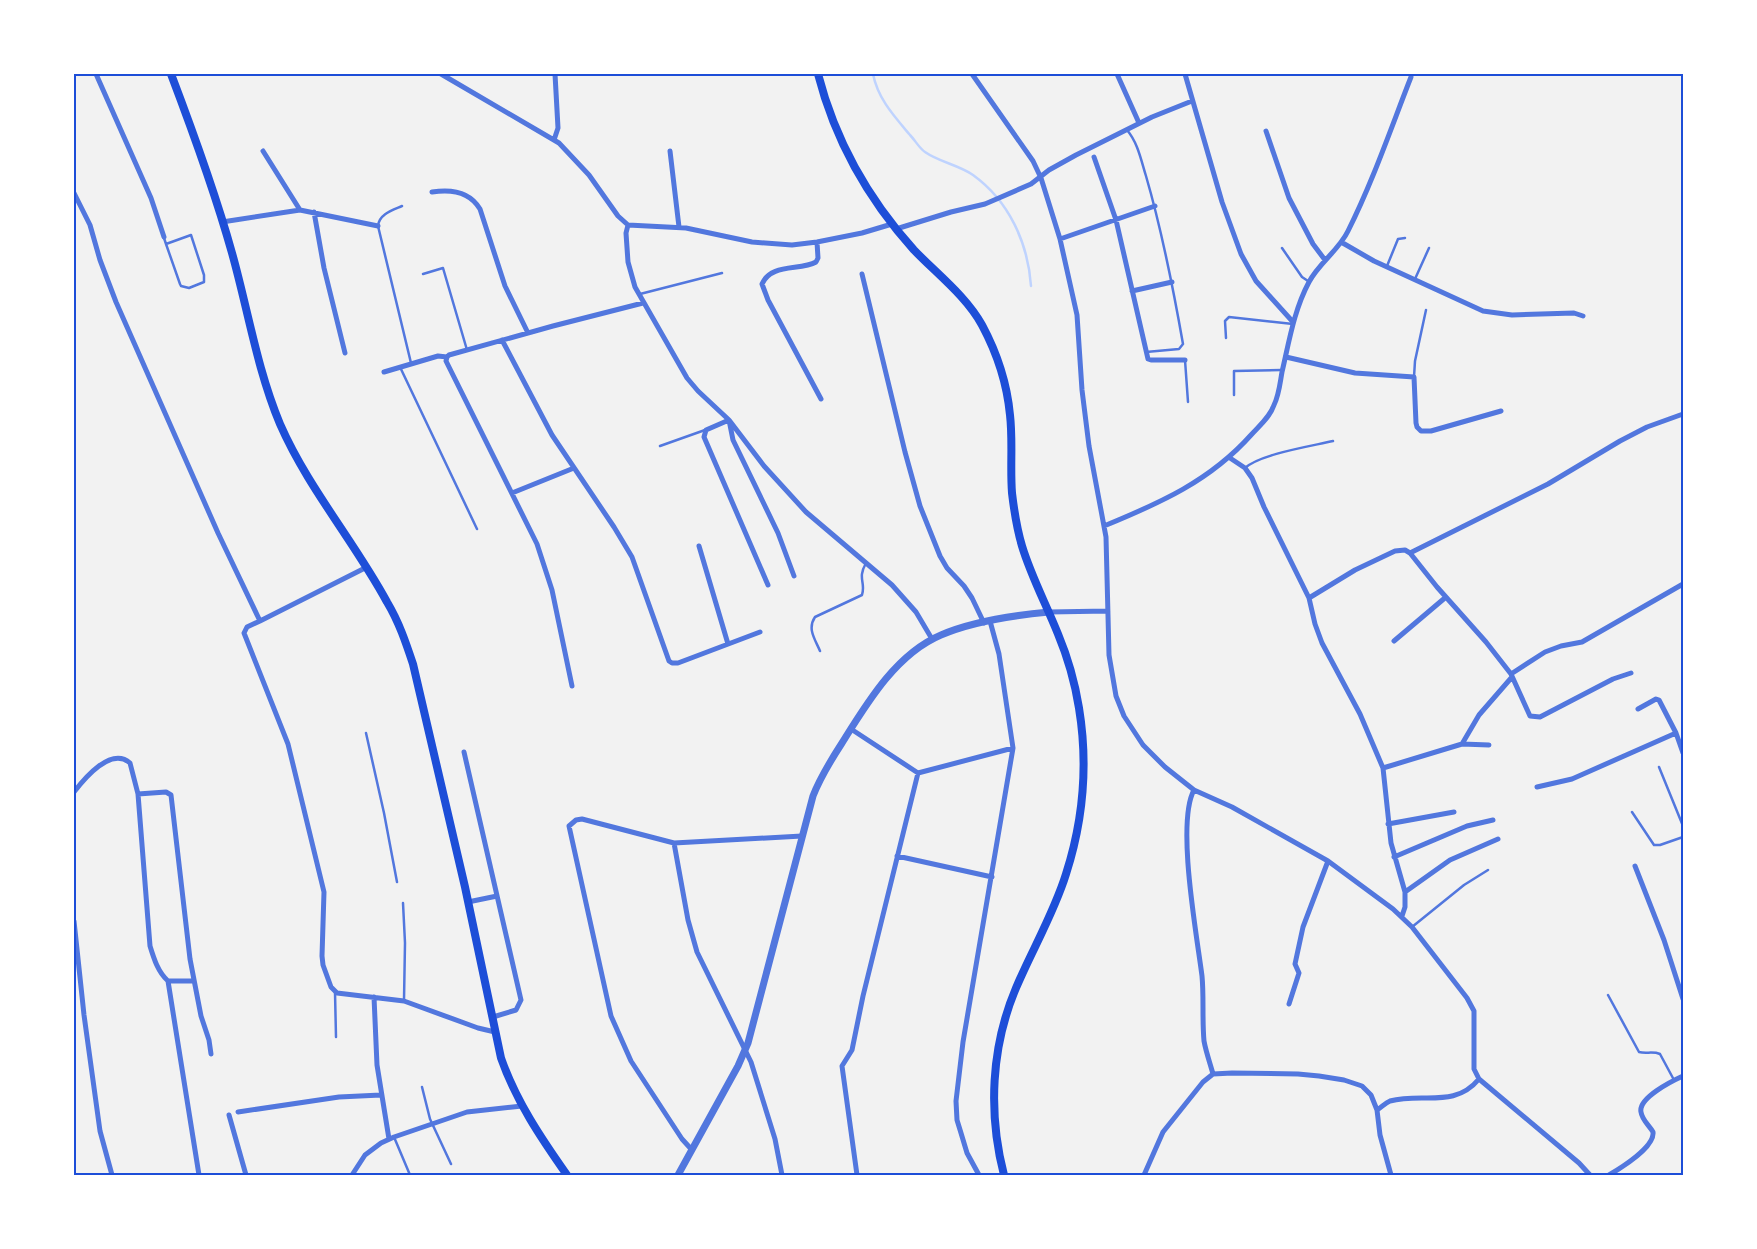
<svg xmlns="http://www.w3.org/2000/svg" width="1757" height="1249" font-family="Barlow,sans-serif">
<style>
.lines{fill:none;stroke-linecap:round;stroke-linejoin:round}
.stream{stroke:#bfd3fe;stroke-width:2.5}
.service{stroke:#5277de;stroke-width:2.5}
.minor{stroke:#5277de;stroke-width:5}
.tertiary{stroke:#5277de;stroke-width:7}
.secondary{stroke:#1d4ed8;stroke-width:8}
.neatline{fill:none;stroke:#1d4ed8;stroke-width:2}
</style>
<rect width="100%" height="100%" fill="#f2f2f2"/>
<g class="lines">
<path class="stream" d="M873,74C878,99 894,116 910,135C915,140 919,148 925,152C939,162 959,165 973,175C1009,201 1028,243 1031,286"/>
<path class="service" d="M1127,130C1138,143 1141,160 1146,176C1162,231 1173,287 1183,344L1179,349L1146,352
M402,206C393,210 379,214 378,226L411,363
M164,238L166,244L180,284L181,286L189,288L204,282V275L191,235L166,244
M1282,248L1302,277L1308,281
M1387,266L1398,239L1405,238
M423,274L443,268L467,350
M1415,279L1429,248
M640,294L722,273
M1226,338L1225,321L1229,317L1293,324
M1185,360L1188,402
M400,367L477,529
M1414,377L1415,361L1426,310
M1234,395V371L1281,370
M660,446L705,430
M1245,468C1260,454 1312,446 1333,441
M820,651C815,639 807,629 815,617L862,595C866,582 857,579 866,563
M366,733L384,813L397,882
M1659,767L1683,826
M1632,812L1654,845H1660L1683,837
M403,903L405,943L404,1000
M1412,927L1464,885L1488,870
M335,992L336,1037
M1608,995L1639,1052C1646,1054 1653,1051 1660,1054L1674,1080
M422,1087L430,1119L451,1164
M394,1137L410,1175"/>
<path class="minor" d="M96,74L151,198L164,237
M441,74L559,143L589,175L618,216L628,225L686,228L752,242L792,245L817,242L862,233L892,224
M972,74L1033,161L1041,178L1060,239L1077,315L1082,390L1089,446L1106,537L1109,655L1116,696L1124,716L1143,745L1165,767L1194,790L1232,807L1328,861L1393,909L1412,927L1467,998L1474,1011V1069L1479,1079L1579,1163L1590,1175
M1117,74L1139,123
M1185,74L1222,202L1241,254L1256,281L1293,322
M1266,131L1289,198L1313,244L1325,260
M554,140L558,128L555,74
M263,151L300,210
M670,151L679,227
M1094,157L1116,220L1148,359L1151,360H1185
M432,192C451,189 470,192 480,209L505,286L528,333
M74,193L90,225L100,260L116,302L218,533L260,621L247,627L244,633L288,744L324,892L322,956L323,965L331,987L337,993L404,1001L478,1028L495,1032
M314,212L324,268L345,353
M222,222L300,210L378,226
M628,225L626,233L628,262L635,287L687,378L698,391L729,420L764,466L806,512L892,585L916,612L932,639
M896,229L951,212L985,204L1031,184L1049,170L1076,155L1152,117L1192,101
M1060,239L1155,206
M817,242L818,258L816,262C800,271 771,263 762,284L768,300L821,399
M1341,242L1374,261L1483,311L1512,315L1574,313L1583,316
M862,274L905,452L920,506L940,556L947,568L964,586L972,598L984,623
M1132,291L1172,282
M502,340L552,435L614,527L632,557L669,661L672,663H678L760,632
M447,357L446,361L537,544L552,590L572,686
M1286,357L1355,373L1414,377L1416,423L1417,427L1421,431H1431L1501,411
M384,372L438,356L447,357L449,355L553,326L643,303
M1230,458L1245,468L1252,478L1264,507L1309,598L1315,624L1322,643L1360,714L1383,768L1391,843L1405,892V907L1402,916
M512,493L574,468
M1104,526C1160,503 1210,481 1251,435C1259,426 1270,417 1274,405C1279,395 1280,383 1282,372C1289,342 1294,310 1309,282C1319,263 1339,250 1348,231C1373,181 1391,128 1411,77
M699,546L728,644
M1410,553L1437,587L1486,642L1511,674L1530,716L1540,717L1613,679L1631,673
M768,585L704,437L706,430L729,420L733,440L778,533L794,576
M1309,598L1355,570L1395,551L1405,550L1410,553L1548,484L1620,441L1647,427L1683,414
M1049,612L1108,611
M260,621L367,567
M1394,641L1446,597
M1511,674L1545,652L1561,646L1582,642L1683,584
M1638,709L1656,699L1659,700L1676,733L1683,753
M851,729L918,773L1013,748
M1462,744L1479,715L1512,677
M464,752L521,1000L516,1010L493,1017
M1383,768L1462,744L1489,745
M1537,787L1572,779L1676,733
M1194,790C1176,823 1197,936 1202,976C1204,997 1202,1019 1204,1041C1206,1052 1210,1063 1213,1074
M74,792C84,779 111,746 130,763L138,794L150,946C154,959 158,972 168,981H194
M138,794L166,792L171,795L190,959L201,1016L209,1040L211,1054
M1388,824L1454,812
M674,843L688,920L697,952L751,1062L775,1139L782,1175
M897,856L992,877
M1394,857L1467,826L1493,820
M1635,866L1664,940L1683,999
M1405,892L1450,860L1498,839
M468,902L497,896
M74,921L84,1015L100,1131L112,1175
M168,981L199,1175
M374,997L377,1065L389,1139
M1289,1004L1299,973L1295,964L1303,927L1328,861
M1377,1110C1382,1107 1385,1103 1390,1101C1423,1092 1454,1109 1479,1079
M238,1112L339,1097L381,1095
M229,1115L246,1175
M692,1150L682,1139L631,1061L611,1016L569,826L576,820L582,819L674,843L802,836
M352,1175L365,1155L381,1143L394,1137L467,1112L522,1106
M857,1175L842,1066L852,1050L863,996L918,773
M979,1175L967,1153L961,1133L957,1120L956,1101L963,1042L1013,748L999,654L990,621
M1144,1175L1163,1132L1203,1082L1213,1074L1232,1073L1298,1074L1319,1076L1344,1080L1362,1086L1371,1095L1377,1110L1380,1135L1391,1175
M1609,1175C1621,1168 1655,1147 1653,1132C1649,1125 1642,1120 1641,1112C1638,1098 1672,1081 1683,1076"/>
<path class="tertiary" d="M678,1175L738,1066L748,1043L813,796C820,778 831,760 842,743C867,703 896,654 941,635C971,622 1017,615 1049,612"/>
<path class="secondary" d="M171,74C193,132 215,192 232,253C248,310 257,369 280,424C308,488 354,541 387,602C399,622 406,643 413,664L465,887L501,1058C516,1101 541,1138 567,1175
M818,74C835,140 868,199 914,250C937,274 966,296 982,325C997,353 1007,383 1010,415C1013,441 1010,467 1012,493C1014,510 1017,529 1022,546C1031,576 1046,604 1058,634C1068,658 1075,683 1079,708C1088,763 1083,821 1066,874C1054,913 1032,950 1016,988C991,1047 988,1113 1004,1175"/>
</g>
<rect width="1757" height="1249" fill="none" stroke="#ffffff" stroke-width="150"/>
<rect x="75" y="75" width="1607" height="1099" class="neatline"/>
</svg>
